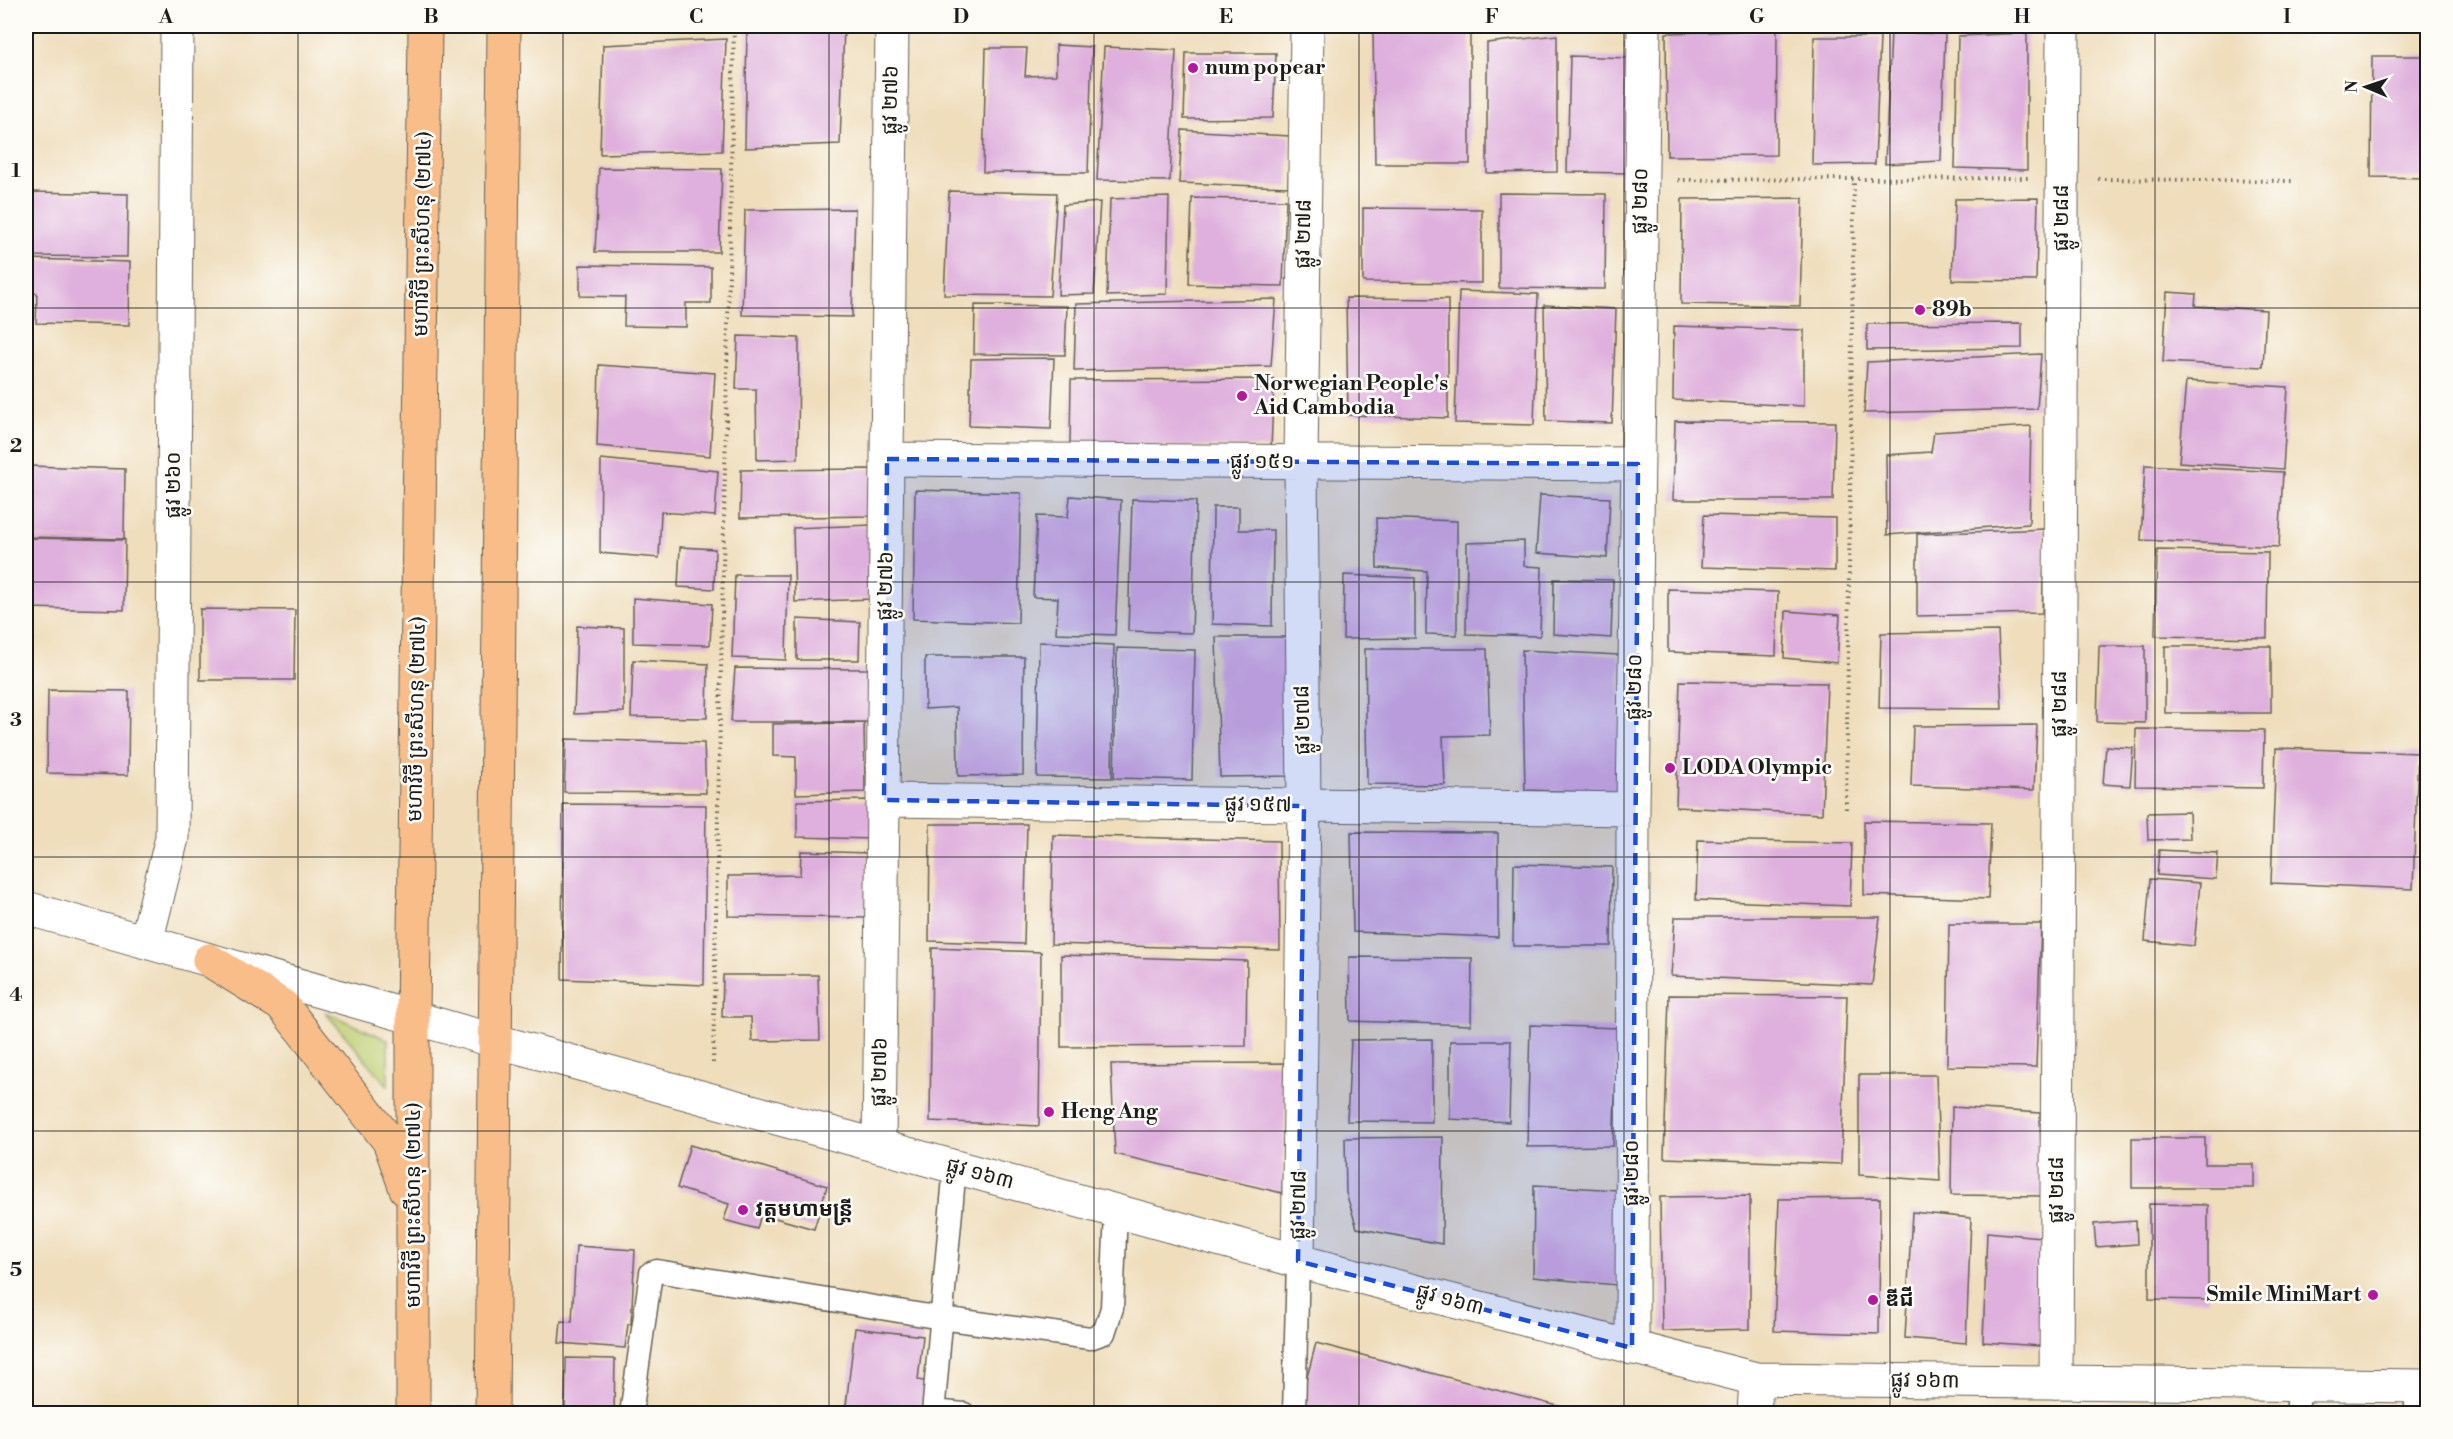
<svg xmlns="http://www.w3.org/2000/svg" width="2453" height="1439" font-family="'Libre Bodoni','Noto Sans Khmer',serif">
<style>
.green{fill:#bccd70;stroke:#6c7446;stroke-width:1.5}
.building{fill:#dfb0dd}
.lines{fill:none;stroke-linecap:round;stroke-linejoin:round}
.service-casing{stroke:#666054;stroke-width:25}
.minor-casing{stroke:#666054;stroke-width:35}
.tertiary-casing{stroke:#666054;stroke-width:35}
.primary-casing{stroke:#666054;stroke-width:35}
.path{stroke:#666054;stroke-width:4;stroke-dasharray:1.5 4.5;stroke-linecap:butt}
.service{stroke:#fff;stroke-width:22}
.minor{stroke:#fff;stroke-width:33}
.tertiary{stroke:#fff;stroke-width:33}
.primary{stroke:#f8bd89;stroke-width:33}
.marked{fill:#1d4ed8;fill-opacity:0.2;stroke:#1d4ed8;stroke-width:4.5;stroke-dasharray:12 8;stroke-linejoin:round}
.grid{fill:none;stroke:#1c1c1c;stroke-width:1.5;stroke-opacity:0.55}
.poi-dot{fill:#b5179e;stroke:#fdfcf7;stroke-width:2}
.labels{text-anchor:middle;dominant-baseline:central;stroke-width:5;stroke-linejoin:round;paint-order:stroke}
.poi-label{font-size:21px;font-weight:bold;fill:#1c1c1c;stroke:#fdfcf7;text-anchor:start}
.street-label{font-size:21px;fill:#1c1c1c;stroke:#fdfcf7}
.neatline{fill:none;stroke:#1c1c1c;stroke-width:2}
.grid-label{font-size:20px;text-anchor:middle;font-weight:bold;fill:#1c1c1c}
</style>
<rect width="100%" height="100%" fill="#fdfcf7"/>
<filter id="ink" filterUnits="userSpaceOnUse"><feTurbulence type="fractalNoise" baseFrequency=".0167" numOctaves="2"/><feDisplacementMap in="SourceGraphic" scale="12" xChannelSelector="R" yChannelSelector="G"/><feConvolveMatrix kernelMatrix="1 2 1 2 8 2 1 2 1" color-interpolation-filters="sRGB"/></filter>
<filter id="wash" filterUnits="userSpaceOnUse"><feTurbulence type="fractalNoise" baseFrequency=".008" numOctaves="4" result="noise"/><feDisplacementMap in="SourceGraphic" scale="24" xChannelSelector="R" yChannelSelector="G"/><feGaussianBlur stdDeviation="1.35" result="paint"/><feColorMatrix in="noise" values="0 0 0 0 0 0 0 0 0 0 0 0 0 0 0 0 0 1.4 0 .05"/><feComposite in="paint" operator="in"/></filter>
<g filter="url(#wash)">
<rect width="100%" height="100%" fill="#efddbb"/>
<path class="green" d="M325,1012L388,1040V1086Z"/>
<g id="blocks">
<path class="building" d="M747,26H844L840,144L745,148Z
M1470,30V164H1375L1373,31Z
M1777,30L1776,155L1667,156L1666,33Z
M1891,32L1945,34L1941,161L1885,164Z
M2027,33V170L1955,168L1958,36Z
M1557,35V172L1487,173V43Z
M1814,37H1880L1875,164L1812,165Z
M726,39L722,151L600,154L603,45Z
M1056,45L1092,47L1088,173L983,172L986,48H1027L1025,76L1056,75Z
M1104,47L1176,50L1170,181L1097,180Z
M1186,53H1276L1273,118L1184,119Z
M1570,56L1630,58L1628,173L1567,172Z
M2372,56H2428V178L2371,177Z
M1182,130L1290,136L1288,187L1179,183Z
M599,168L722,169L719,252H595Z
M949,191L1057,193L1050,296L944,295Z
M31,192L128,194L127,257L30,256Z
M1499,193L1606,194L1605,289L1499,288Z
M1169,197L1167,294L1107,296L1110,199Z
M1192,198L1286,200L1283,286L1189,284Z
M1803,198L1800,306L1681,304L1682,199Z
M2038,198L2036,281L1952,280L1955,199Z
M1100,202L1094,294L1058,295L1063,205Z
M1363,208L1482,209V283L1363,282Z
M855,209L852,317L742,315L745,210Z
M28,259L130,262L129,325L36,323L37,293H28Z
M580,265L711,267V303H686V327L624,326L625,297L580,296Z
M1459,291L1538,294L1534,425L1455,423Z
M2167,292L2196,294L2195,306L2266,310L2263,367L2163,362Z
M1346,298L1448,299V418L1348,415Z
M1276,299L1271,366L1074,371L1076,304Z
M975,305L1067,306L1065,355L974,354Z
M1544,305L1616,309L1612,423L1546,421Z
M2022,323V348L1867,350V324Z
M1674,326L1804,330V406L1673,400Z
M738,336L799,338L798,459L757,460L756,389H736Z
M2041,354L2037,409L1864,413L1867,362Z
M1054,358L1051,429L969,426L971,359Z
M599,365L715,373L710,456L597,446Z
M1274,379L1271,448L1070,445L1071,380Z
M2186,381L2288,387L2283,469L2179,462Z
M1675,421L1835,422L1833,500H1673Z
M2031,426L2029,524L1887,535L1886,455L1931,452L1934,432Z
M601,459L718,471L715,516L661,512L659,558L600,553Z
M2145,465L2283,472L2279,547L2141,540Z
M29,466L125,469L124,539L27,537Z
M871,469L872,516L740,518L741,470Z
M915,490L1021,493L1018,623L913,619Z
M1540,495L1610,498L1607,558L1536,553Z
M1070,496L1121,500L1115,635L1056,633L1058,598L1033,597L1037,516L1068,517Z
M1132,499L1196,501L1192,633L1128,631Z
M1213,507H1239V530H1273L1272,626L1212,624Z
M1704,515L1835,518V571L1701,567Z
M1376,518L1457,521V635L1426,634L1427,571L1377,568Z
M872,525L871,599L795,602L793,528Z
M2045,529L2042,613L1917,616V534Z
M29,538L125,540L124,610L27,608Z
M1524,541V566L1542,567L1540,636L1466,634L1467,543Z
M680,547L715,549L714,589L678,587Z
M2157,550L2268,552L2267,638L2155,636Z
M735,575H788L786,660L732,658Z
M1344,575L1415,578V638L1343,639Z
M1554,579L1613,580L1611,638L1553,634Z
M1668,589L1778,592L1776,656L1668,652Z
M633,598L712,604L710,645L633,643Z
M200,609L295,610L294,680H200Z
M1786,611L1840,615L1837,663L1784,658Z
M797,619L860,622L859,660H797Z
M577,626L624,628V712L574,714Z
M1998,631L2002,709L1879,708L1881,633Z
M1216,637H1289L1290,776L1220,777Z
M1039,642L1114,645L1112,778L1037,777Z
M2099,646H2145V723L2097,722Z
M2165,646H2271V713H2165Z
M1117,648L1195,650L1192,780L1114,778Z
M1365,649H1487L1490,735L1443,736L1445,785L1367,784Z
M1522,650L1619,655L1620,793L1525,790Z
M925,657H1024L1023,775L958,776L957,707L925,709Z
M633,660L708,664L707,718L631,717Z
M735,668L870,669V722H731Z
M1680,681L1827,683L1822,814L1676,807Z
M48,690L129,691L128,775L47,773Z
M864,723L865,792L796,794V757L773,756V724Z
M2037,725L2034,790L1911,786L1913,726Z
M2136,729L2264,730L2263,788L2135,786Z
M566,739L704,743L706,793L564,792Z
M2106,746L2133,748L2130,786L2103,784Z
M2276,748L2418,753L2413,889L2271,883Z
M873,800L872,839L797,837V801Z
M563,804L706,805L704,985L562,979Z
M2189,812L2190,839L2148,840L2147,813Z
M1864,821L1991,823L1988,899L1864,895Z
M930,824H1027L1024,944L929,941Z
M1351,832L1498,833V937L1353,932Z
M1053,835L1279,841L1280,950L1051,944Z
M1698,840L1852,843L1850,906L1696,900Z
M2159,850L2218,853L2216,879L2157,875Z
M801,851L868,853L870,918L728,916V876L800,875Z
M1514,864L1612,867L1611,946H1513Z
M2150,879L2200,883L2194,946L2145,941Z
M1675,917H1880L1872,985L1671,976Z
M1949,924H2041L2036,1067L1947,1066Z
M932,948L1041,952L1039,1126L930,1121Z
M1061,955L1247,961L1246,1046L1061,1047Z
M1349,957L1472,958L1471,1025L1350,1021Z
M723,975H818L820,1040L752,1041L751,1017H722Z
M1669,995L1847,996L1841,1164L1664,1158Z
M1530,1025L1618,1028L1613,1146L1527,1147Z
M1432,1039V1122L1347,1121L1351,1040Z
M1450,1041H1511L1509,1122L1450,1119Z
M1287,1063L1282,1193L1115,1154L1111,1064Z
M1859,1075H1936L1940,1181L1859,1175Z
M1952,1107L2040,1113L2042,1196L1951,1195Z
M1443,1137L1442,1244L1357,1228L1346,1193L1345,1138Z
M2132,1138H2205V1164H2254V1188H2132Z
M690,1145L827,1186L814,1229L761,1214L757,1229L724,1220L729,1204L677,1188Z
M1534,1185L1618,1190L1616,1285L1533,1277Z
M1750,1196V1329L1662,1331L1660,1197Z
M1880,1198L1879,1334L1774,1331L1779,1199Z
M2149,1204L2208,1205V1300L2149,1299Z
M1912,1212L1971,1218L1966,1343L1905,1338Z
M2136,1221L2137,1244L2096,1247L2094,1224Z
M1987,1232L2041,1237L2040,1346L1983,1342Z
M576,1246L635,1250L631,1324H628L625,1348L559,1343L561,1321L572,1322Z
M855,1328L923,1336L918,1380L928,1382L924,1414H845Z
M1316,1343L1585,1413V1414H1335L1300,1404Z
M566,1358L615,1359L614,1414H565Z"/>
</g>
</g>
<g filter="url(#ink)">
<use href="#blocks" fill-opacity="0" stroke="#666054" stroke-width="1.5"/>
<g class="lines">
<g class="service-casing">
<path id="service" d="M2298,1385V1414
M933,1411L964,1414
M631,1414L651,1273L657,1271L941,1318L1090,1338L1104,1333L1112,1308L1116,1211
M933,1414L955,1166
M1294,1414L1298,1261
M2416,1414V1386"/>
</g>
<g class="minor-casing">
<path id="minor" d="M887,459L1638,464
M884,800L1633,809
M146,942L172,838L177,26
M879,1146L892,26
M1298,1261L1304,806L1301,462L1307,26
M1632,1348L1633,809L1644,26
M2056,1382L2063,26"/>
</g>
<g class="tertiary-casing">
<path id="tertiary" d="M26,908L496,1041L1298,1261L1756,1379L2428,1386
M1754,1414L1756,1379"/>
</g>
<g class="primary-casing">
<path id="primary" d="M209,960L283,1006L389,1141L406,1189
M413,1414V1018L425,26
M492,1414L504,26"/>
</g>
<path class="path" d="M2098,179L2295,181
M1678,180L2028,178
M1846,809L1854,179
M713,1063L734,26"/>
<use href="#service" class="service"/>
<use href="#minor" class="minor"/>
<use href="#tertiary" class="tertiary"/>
<use href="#primary" class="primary"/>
</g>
</g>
<path class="marked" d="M887,459L1638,464L1632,1348L1298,1261L1304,806L884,800Z"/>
<path class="grid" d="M298,26V1414M563,26V1414M829,26V1414M1094,26V1414M1359,26V1414M1624,26V1414M1890,26V1414M2155,26V1414M26,308H2428M26,582H2428M26,857H2428M26,1131H2428"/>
<g class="poi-dot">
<circle cx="1193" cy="68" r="6"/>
<circle cx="1920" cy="310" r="6"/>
<circle cx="1242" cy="396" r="6"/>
<circle cx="1670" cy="768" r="6"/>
<circle cx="1049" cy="1112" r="6"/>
<circle cx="743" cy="1210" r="6"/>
<circle cx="2373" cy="1295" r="6"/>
<circle cx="1873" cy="1300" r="6"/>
</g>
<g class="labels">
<g class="poi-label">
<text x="1205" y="68">num popear</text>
<text x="1932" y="310">89b</text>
<text x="1254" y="384">Norwegian People's<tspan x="1254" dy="24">Aid Cambodia</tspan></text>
<text x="1682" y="768">LODA Olympic</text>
<text x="1061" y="1112">Heng Ang</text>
<text x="755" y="1210">វត្តមហាមន្រ្តី</text>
<text x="2361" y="1295" text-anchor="end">Smile MiniMart</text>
<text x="1885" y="1300">ឌីជី</text>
</g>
<g class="street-label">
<text transform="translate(891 100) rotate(-89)">ផ្លូវ ២៧៦</text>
<text transform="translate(1641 201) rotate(-89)">ផ្លូវ ២៨០</text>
<text transform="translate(2062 218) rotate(-90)">ផ្លូវ ២៨៨</text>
<text transform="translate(423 234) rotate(-89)">មហាវិថី ព្រះសីហនុ (២៧៤)</text>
<text transform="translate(1304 234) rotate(-89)">ផ្លូវ ២៧៨</text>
<text x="1262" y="462">ផ្លូវ ១៥១</text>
<text transform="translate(174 485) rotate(-90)">ផ្លូវ ២៦០</text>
<text transform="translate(886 586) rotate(-89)">ផ្លូវ ២៧៦</text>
<text transform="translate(1635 687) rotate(-89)">ផ្លូវ ២៨០</text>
<text transform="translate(2060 704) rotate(-90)">ផ្លូវ ២៨៨</text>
<text transform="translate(417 719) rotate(-89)">មហាវិថី ព្រះសីហនុ (២៧៤)</text>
<text transform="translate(1303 720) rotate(-91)">ផ្លូវ ២៧៨</text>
<text transform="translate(1258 805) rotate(1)">ផ្លូវ ១៥៧</text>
<text transform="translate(880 1072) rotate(-89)">ផ្លូវ ២៧៦</text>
<text transform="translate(1632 1173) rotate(-90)">ផ្លូវ ២៨០</text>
<text transform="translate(980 1174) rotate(15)">ផ្លូវ ១៦៣</text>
<text transform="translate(2057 1190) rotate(-90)">ផ្លូវ ២៨៨</text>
<text transform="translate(414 1205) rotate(-90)">មហាវិថី ព្រះសីហនុ (២៧៤)</text>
<text transform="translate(1299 1205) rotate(-89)">ផ្លូវ ២៧៨</text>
<text transform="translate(1450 1300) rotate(15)">ផ្លូវ ១៦៣</text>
<text transform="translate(1925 1381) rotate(1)">ផ្លូវ ១៦៣</text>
</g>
</g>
<rect width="2453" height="1439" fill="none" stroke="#fdfcf7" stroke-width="66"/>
<g transform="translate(2366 87) rotate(272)" stroke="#fdfcf7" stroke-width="4.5" paint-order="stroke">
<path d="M0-4.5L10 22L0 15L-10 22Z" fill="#1c1c1c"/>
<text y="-9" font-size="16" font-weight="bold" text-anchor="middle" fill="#1c1c1c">N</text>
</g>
<rect x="33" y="33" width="2387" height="1373" class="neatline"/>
<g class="grid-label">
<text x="166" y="23">A</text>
<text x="431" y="23">B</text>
<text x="696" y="23">C</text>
<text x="961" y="23">D</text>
<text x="1226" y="23">E</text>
<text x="1492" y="23">F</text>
<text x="1757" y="23">G</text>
<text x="2022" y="23">H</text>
<text x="2287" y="23">I</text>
<text x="16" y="177">1</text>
<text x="16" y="452">2</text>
<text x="16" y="726">3</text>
<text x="16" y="1001">4</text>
<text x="16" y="1276">5</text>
</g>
</svg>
